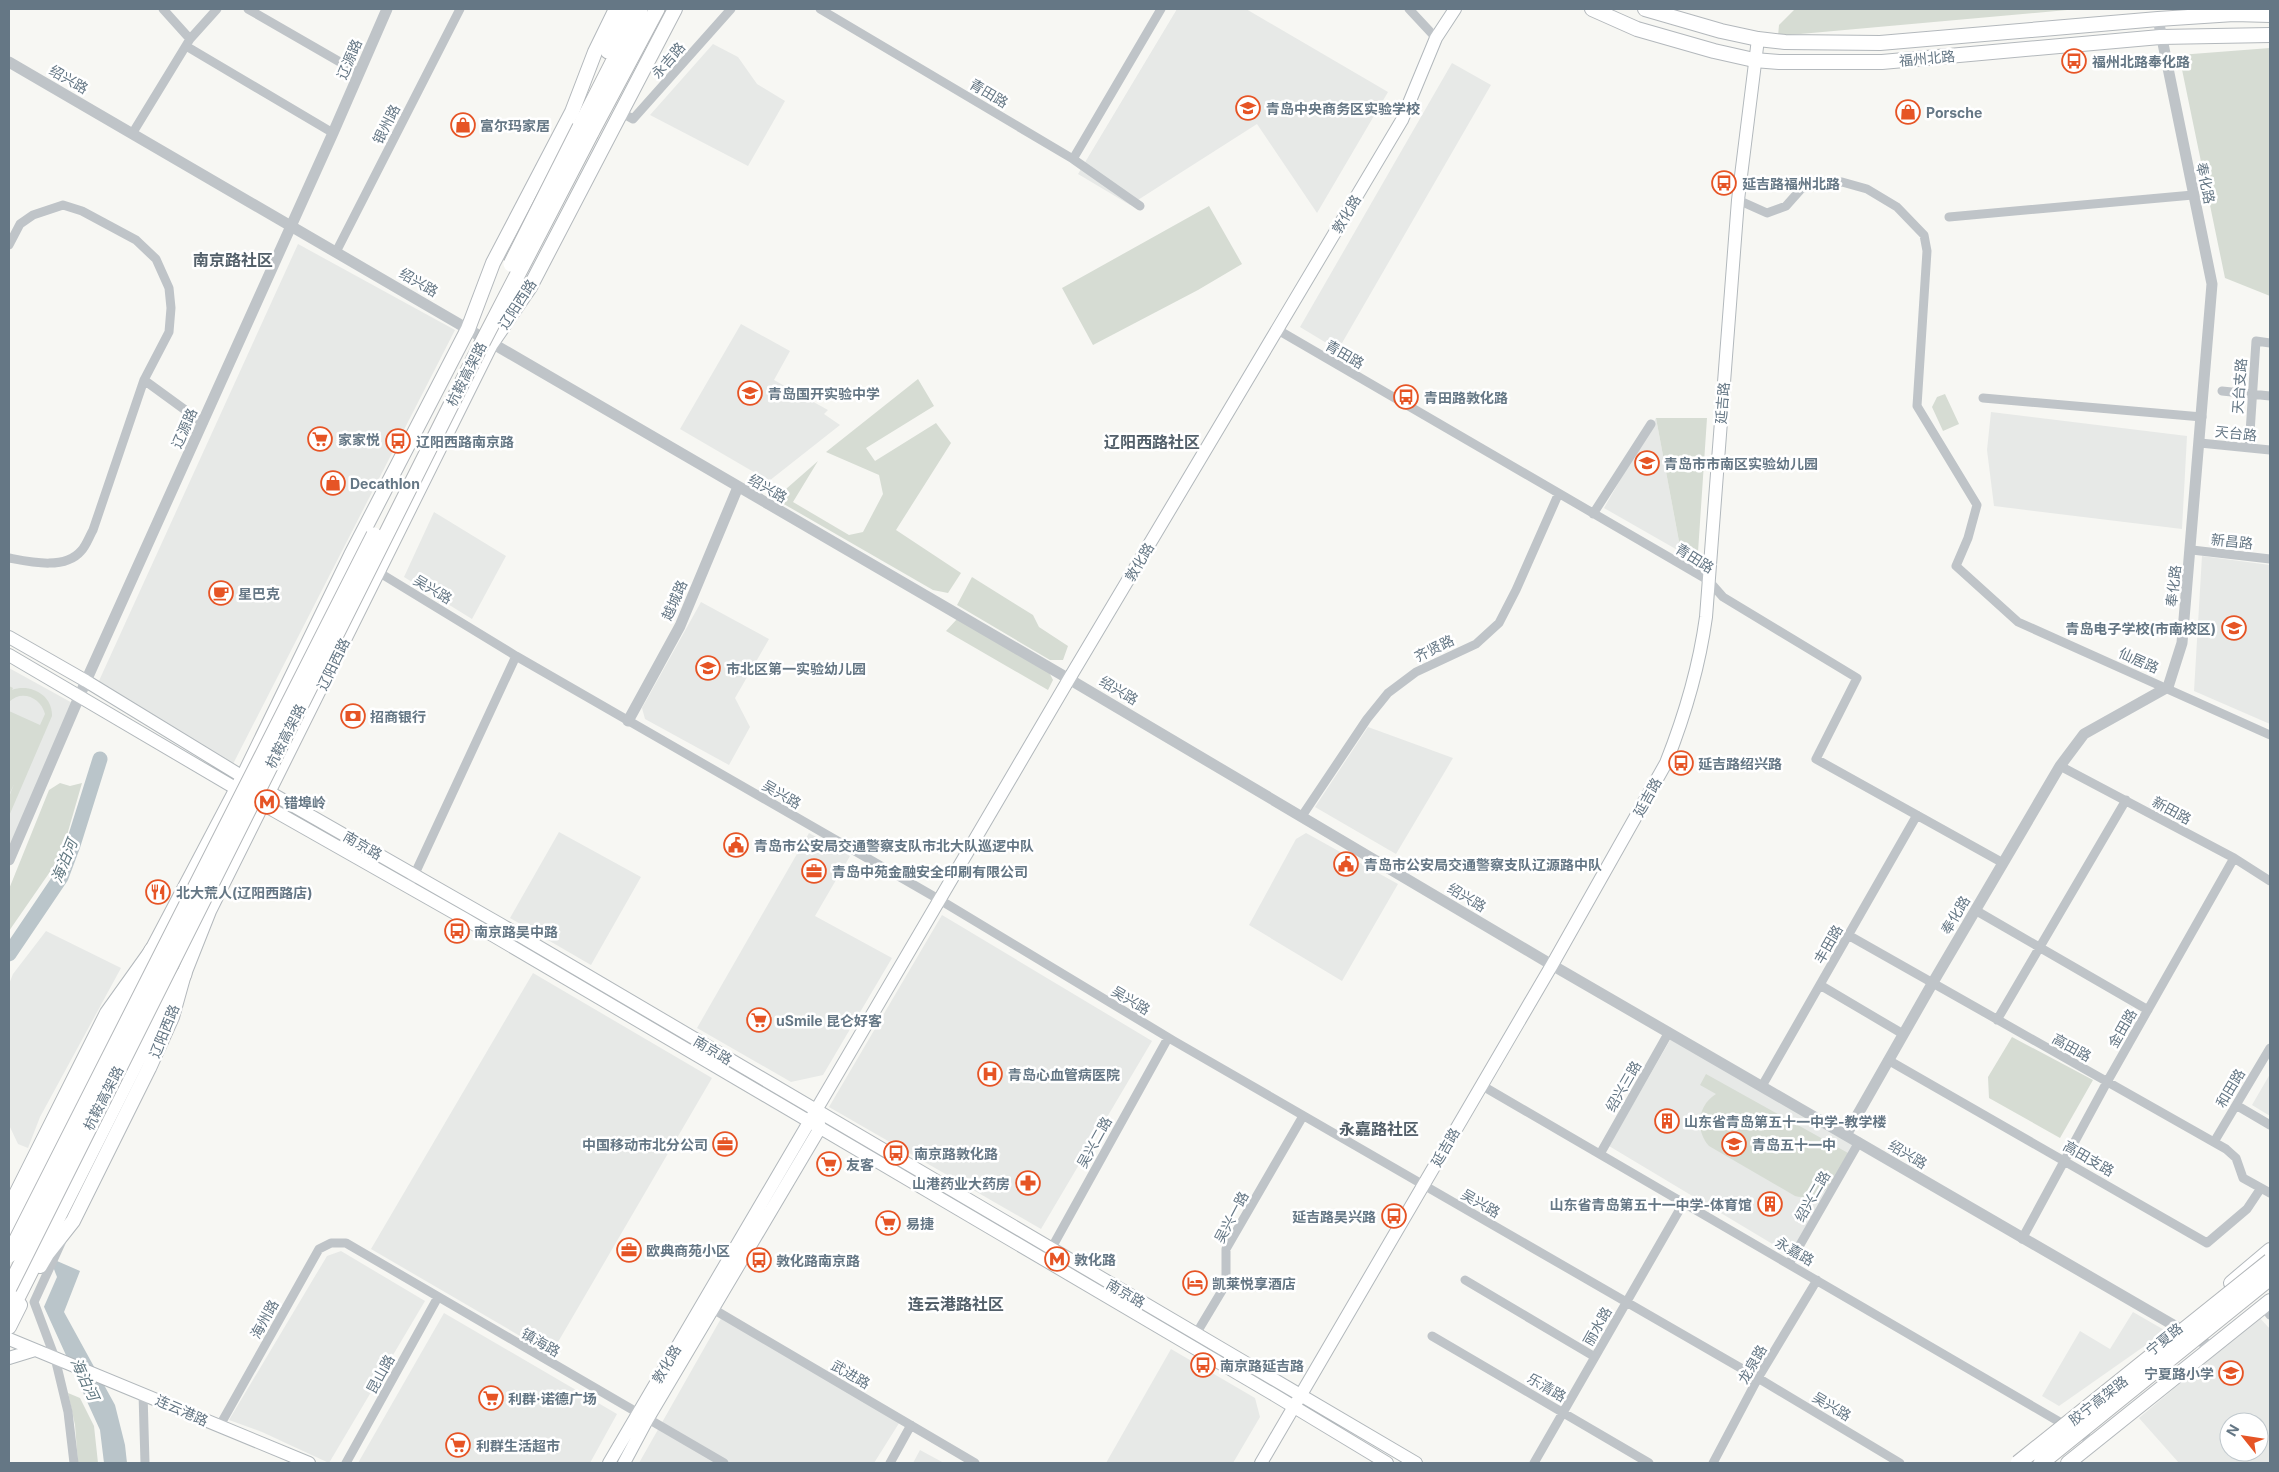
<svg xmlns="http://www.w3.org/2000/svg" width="2279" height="1472" font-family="Inter,'Noto Sans SC',sans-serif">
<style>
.built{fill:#e7e9e7;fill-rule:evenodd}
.green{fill:#d6dcd3}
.water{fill:#bac5ca}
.pier{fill:#f7f7f3}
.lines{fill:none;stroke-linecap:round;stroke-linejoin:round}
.river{stroke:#bac5ca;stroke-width:15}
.secondary-casing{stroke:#b2b8bc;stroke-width:14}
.primary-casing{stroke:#b3b8bc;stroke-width:16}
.trunk-casing{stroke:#b3b7ba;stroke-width:17}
.minor{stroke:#bfc4c8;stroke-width:9}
.tertiary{stroke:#bfc4c8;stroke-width:11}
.secondary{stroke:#fff;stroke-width:12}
.primary{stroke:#fff;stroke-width:14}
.trunk{stroke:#fff;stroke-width:15}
.trunk-bridge-casing{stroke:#b3b7ba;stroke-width:17;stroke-linecap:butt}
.trunk-bridge{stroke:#fff;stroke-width:15}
.labels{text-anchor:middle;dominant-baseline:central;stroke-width:5;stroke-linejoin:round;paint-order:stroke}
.street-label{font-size:14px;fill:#657785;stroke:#fff}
.poi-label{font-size:14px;font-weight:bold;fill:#657785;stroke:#fff;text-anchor:start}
.water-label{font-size:15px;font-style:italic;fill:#617881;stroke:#fff}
.quarter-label{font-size:16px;font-weight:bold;fill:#53606a;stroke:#fff}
</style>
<rect width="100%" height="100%" fill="#f7f7f3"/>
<path class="built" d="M1177,9H1246L1388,92L1317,213L1257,124L1130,205L1078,174Z
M713,44L738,57L757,84L785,101L748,166L650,115Z
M1452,63L1491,85L1338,350L1300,327Z
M298,244L455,330L233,764L98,683Z
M741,324L790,351L774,380L828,410L824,414L840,425L769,481L680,429Z
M1991,412L2187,436L2182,529L1994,506L1987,450Z
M1656,418L1681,552L1604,508Z
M434,512L506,556L472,619L404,577Z
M2202,556L2270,565V724L2194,691Z
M701,602L769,639L735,698L750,727L729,765L645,719L642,708Z
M9,668L76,705L9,860Z
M1368,727L1453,758L1396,854L1315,807Z
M559,832L641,877L591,965L510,918Z
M809,833L850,856L815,916L892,958L823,1075L791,1082L697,1028Z
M1306,833L1398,884L1342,981L1249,925L1296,839Z
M942,915L1152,1041L1041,1229L829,1107Z
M46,931L121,968L40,1117L28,1148L18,1144L9,1125V984L13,974Z
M533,973L712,1078L551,1354L371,1249Z
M1673,1035L1859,1142L1794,1257L1609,1146Z
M2270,1074V1116L2252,1105Z
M341,1251L425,1301L329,1463L262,1432L229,1420L327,1256Z
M2133,1312L2166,1331L2059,1406L2042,1396L2080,1331L2110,1349Z
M444,1313L617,1414L590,1463H358Z
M723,1315L901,1420L874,1463H639Z
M2259,1317L2270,1329V1463H2179L2139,1418ZM2229,1422H2259V1452H2229Z
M1171,1349L1255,1398L1260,1417L1233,1463H1106Z
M920,1450L944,1463H913Z"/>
<path class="green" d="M1795,9H2078L1778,36L1779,25Z
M2270,48V296L2225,278L2179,55Z
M1209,206L1242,264L1198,290L1093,345L1062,288Z
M918,379L934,406L866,448L875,461L936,423L951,443L896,530L961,573L948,593L933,590L782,503L778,496L818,461L793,502L849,535L863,532L883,494L879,475L826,452Z
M1945,394L1959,424L1943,431L1932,407L1937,397Z
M1656,418H1707L1698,552H1681Z
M972,577L1033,615L1039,627L1068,646L1063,660H1050L957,605Z
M957,619L1048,670L1053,680L1048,690L946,631Z
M9,686L13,688L12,690C30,683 53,695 52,716L9,816V797L14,784L9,795V711L40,725L45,714C41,698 22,689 9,702Z
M60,783L70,786L82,783L63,849L54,866L9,931V889L49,790Z
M2012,1037L2093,1080L2060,1138L1989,1098L1988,1077Z
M1706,1074L1848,1153C1834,1177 1829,1204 1795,1196L1709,1146C1695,1130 1697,1106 1716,1094L1700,1085Z
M68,1393L80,1398L94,1426L98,1463H78L75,1425Z"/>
<path class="water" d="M57,1261L80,1271L64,1312L115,1405L125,1445L127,1463H104L100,1430L40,1298Z"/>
<path class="pier" d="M52,1264L57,1277L43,1309L38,1299Z"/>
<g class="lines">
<path class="river" d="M9,954L61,877L73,845L100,759"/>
<g class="secondary-casing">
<path id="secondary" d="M9,637L86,681L243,777L500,924L1416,1463
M9,655L264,805L465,919L1271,1393L1387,1463
M9,1339L309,1463
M9,1358L35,1350
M609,1463L1069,679L1402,120L1436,38L1455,9
M624,1463L647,1420L820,1128L818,1120
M1261,1463L1552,965L1666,763C1685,715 1699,668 1706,617L1738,200L1758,39"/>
</g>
<g class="primary-casing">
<path id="primary" d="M1592,9L1637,29L1714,51L1754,60L1779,62H1882L2160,37L2270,35
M1645,9L1721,31L1758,39L1785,42L1880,43L2158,19L2234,14L2270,15
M9,1208L107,1013L152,950L243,777L351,555L468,329L493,263L572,112L595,52L616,9
M40,1266L47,1254L73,1221L149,1068L172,1017L184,974L209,911L491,344L530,287L675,9
M2231,1283L2270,1250
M9,1327L20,1305
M2068,1463L2270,1301"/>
</g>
<g class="trunk-casing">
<path id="trunk" d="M608,51L628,9
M580,127L640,9
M591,133L657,9
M9,1232L152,950
M9,1314L164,1007L184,974"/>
</g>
<path class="minor" d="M163,9L190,39
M248,9L359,73
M820,9L1073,159L1140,206
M1409,9L1436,38
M186,46L333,133
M622,113L633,119L731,9
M132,134L190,39L217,9
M1073,159L1161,9
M1738,200L1767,213L1786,206L1802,188L1842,182L1867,189L1897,207L1924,235L1927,251L1917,406L1977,505L1968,538L1956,566L2018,622L2270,735
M1949,217L2193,195
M9,245L20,224L33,215L63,205L82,211L136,240L156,259L169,288L171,308L169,332L144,380L93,530C89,537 86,546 81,551C65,570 30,562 9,558
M336,252L460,9
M1278,330L1708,580L1723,597L1857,678L1816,759L2003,863
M144,380L203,423
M2222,391L2270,396
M1983,398L2202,417
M2200,443L2270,450
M2249,448L2256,341L2270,343
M1593,514L1651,424
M2192,550L2270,559
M375,570L516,656L940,900L1174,1041L1758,1378L1900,1463
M2060,766L2234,858L2270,881
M1302,816L1367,719L1388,693L1416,672L1476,644L1499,623L1516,590L1558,495
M412,880L516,656
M1975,910L2148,1010
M1848,935L2226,1149L2236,1158L2243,1178L2270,1193
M1820,985L1903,1034
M1997,1020L2126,800
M1888,1060L2207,1243L2247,1209L2261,1188
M1481,1085L2094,1442
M1762,1086L1917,815
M2236,1105L2270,1125
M2214,1142L2270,1048
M1600,1154L1669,1032
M2022,1239L2107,1082L2234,858
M61,1243L34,1302L55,1358L68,1412L74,1463
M1045,1260L1168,1038
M1789,1264L1859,1142
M1465,1280L1595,1357
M2264,1307L2270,1315
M713,1309L975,1463
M1196,1334L1226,1284V1249L1303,1116
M1432,1336L1649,1463
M143,1393L145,1463
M219,1427L319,1249L331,1243H346L724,1463
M346,1463L438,1297
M890,1463L911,1425
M1534,1463L1684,1202
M1713,1463L1758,1378L1817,1280"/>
<path class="tertiary" d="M9,62L1069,679L1552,965L2213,1348
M628,721L680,626L738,487
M9,860L86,681L333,133L387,9
M1846,1135L1932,984L2060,766L2084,734L2168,687L2182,643L2212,284L2158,19"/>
<use href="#secondary" class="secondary"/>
<use href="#primary" class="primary"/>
<use href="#trunk" class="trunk"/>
<g class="trunk-bridge-casing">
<path id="trunk-bridge" d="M511,264L580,127
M9,1255L374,535
M9,1288L480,347L591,133
M2018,1463L2270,1261
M2041,1463L2270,1278"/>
</g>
<use href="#trunk-bridge" class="trunk-bridge"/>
</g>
<defs>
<g id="bus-ring" transform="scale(1.25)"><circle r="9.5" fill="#fff" stroke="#e65425" stroke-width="1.5"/><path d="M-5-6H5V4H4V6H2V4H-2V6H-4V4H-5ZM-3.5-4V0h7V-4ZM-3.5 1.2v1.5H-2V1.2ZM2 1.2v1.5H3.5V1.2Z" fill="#e65425"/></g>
<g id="school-ring" transform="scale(1.25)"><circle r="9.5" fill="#fff" stroke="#e65425" stroke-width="1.5"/><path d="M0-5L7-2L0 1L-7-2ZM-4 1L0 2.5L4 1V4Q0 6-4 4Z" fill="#e65425"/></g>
<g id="shop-ring" transform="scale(1.25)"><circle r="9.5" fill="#fff" stroke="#e65425" stroke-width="1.5"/><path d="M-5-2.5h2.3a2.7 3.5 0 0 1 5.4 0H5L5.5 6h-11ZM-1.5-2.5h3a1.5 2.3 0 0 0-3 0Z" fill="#e65425"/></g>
<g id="supermarket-ring" transform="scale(1.25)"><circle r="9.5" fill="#fff" stroke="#e65425" stroke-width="1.5"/><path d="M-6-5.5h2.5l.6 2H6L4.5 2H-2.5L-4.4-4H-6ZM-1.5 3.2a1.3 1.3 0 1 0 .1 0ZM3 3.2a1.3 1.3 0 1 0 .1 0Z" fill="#e65425"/></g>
<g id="cafe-ring" transform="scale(1.25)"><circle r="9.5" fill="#fff" stroke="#e65425" stroke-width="1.5"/><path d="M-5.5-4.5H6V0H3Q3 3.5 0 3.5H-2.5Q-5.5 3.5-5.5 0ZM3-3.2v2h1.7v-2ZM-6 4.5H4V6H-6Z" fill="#e65425"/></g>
<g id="bank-ring" transform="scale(1.25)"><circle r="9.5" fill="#fff" stroke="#e65425" stroke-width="1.5"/><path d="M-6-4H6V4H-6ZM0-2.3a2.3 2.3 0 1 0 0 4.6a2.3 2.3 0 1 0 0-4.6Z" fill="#e65425"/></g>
<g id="metro-ring" transform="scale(1.25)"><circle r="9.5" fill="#fff" stroke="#e65425" stroke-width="1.5"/><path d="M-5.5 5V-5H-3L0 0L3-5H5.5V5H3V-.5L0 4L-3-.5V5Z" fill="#e65425"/></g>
<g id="civic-ring" transform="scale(1.25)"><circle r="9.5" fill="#fff" stroke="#e65425" stroke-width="1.5"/><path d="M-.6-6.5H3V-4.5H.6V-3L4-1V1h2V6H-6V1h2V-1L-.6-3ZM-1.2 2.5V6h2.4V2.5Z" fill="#e65425"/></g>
<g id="office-ring" transform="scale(1.25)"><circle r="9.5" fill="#fff" stroke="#e65425" stroke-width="1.5"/><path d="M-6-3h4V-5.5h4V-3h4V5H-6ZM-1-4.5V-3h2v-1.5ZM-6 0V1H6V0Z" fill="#e65425"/></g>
<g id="restaurant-ring" transform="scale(1.25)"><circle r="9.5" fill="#fff" stroke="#e65425" stroke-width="1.5"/><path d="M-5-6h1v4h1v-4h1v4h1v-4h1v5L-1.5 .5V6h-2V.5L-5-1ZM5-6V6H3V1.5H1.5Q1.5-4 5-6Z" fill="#e65425"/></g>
<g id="hospital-ring" transform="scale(1.25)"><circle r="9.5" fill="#fff" stroke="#e65425" stroke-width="1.5"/><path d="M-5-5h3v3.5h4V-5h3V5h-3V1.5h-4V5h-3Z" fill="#e65425"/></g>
<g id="building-ring" transform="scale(1.25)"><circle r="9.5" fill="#fff" stroke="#e65425" stroke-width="1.5"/><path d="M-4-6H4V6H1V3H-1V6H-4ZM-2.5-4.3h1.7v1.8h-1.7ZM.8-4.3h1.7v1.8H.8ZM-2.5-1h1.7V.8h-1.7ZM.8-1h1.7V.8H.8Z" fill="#e65425"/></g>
<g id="pharmacy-ring" transform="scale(1.25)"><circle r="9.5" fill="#fff" stroke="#e65425" stroke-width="1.5"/><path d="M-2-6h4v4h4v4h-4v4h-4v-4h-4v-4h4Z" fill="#e65425"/></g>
<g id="hotel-ring" transform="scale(1.25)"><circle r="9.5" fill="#fff" stroke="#e65425" stroke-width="1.5"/><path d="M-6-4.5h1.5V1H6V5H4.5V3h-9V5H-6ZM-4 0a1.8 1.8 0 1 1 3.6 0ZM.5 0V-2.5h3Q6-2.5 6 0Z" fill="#e65425"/></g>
</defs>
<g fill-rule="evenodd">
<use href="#bus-ring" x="2074" y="61"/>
<use href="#school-ring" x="1248" y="108"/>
<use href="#shop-ring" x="1908" y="112"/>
<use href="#shop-ring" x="463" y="125"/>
<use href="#bus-ring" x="1724" y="183"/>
<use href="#school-ring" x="750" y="393"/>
<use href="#bus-ring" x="1406" y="397"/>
<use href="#supermarket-ring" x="320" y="439"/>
<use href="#bus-ring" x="398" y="441"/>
<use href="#school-ring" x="1647" y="463"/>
<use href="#shop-ring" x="333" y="483"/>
<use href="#cafe-ring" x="221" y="593"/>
<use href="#school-ring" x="2234" y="628"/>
<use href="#school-ring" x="708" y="668"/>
<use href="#bank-ring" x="353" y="716"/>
<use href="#bus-ring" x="1681" y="763"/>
<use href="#metro-ring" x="267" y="802"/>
<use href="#civic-ring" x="736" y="845"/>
<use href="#civic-ring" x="1346" y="864"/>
<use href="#office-ring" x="814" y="871"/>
<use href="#restaurant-ring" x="158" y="892"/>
<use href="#bus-ring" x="457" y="931"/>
<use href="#supermarket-ring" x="759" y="1020"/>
<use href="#hospital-ring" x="990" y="1074"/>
<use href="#building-ring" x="1667" y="1121"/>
<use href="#office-ring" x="725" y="1144"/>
<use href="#school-ring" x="1734" y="1144"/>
<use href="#bus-ring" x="896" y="1153"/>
<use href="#supermarket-ring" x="829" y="1164"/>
<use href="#pharmacy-ring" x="1028" y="1183"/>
<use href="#building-ring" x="1770" y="1204"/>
<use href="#bus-ring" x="1394" y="1216"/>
<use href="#supermarket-ring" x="888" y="1223"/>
<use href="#office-ring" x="629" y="1250"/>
<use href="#metro-ring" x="1057" y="1259"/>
<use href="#bus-ring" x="759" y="1260"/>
<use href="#hotel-ring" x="1195" y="1283"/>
<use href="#bus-ring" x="1203" y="1365"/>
<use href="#school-ring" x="2231" y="1373"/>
<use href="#supermarket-ring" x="491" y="1398"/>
<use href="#supermarket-ring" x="458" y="1445"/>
</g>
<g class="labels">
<g class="street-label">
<text transform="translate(1927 58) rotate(-5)">福州北路</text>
<text transform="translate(349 59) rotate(-67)">辽源路</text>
<text transform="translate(668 60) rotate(-49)">永吉路</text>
<text transform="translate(69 79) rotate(30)">绍兴路</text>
<text transform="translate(989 93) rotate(31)">青田路</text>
<text transform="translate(386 124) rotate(-63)">银州路</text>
<text transform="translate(2206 183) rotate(78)">奉化路</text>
<text transform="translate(1346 214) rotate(-59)">敦化路</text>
<text transform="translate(419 282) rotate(30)">绍兴路</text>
<text transform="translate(517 304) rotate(-57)">辽阳西路</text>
<text transform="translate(1345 354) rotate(30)">青田路</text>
<text transform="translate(466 374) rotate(-63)">杭鞍高架路</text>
<text transform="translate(2239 386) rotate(-86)">天台支路</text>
<text transform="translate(1722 403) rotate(-85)">延吉路</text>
<text transform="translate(184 428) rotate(-66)">辽源路</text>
<text transform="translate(2236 433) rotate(6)">天台路</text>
<text transform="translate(768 488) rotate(30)">绍兴路</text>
<text transform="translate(2232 541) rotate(6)">新昌路</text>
<text transform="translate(1695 558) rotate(32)">青田路</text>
<text transform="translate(1139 562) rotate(-59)">敦化路</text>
<text transform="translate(2173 586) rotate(-84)">奉化路</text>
<text transform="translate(433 589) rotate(31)">吴兴路</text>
<text transform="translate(674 600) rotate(-66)">越城路</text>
<text transform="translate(1434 648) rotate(-26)">齐贤路</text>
<text transform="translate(2139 660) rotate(24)">仙居路</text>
<text transform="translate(333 664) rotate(-64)">辽阳西路</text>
<text transform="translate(1119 690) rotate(31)">绍兴路</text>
<text transform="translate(285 736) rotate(-63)">杭鞍高架路</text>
<text transform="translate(782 794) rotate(30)">吴兴路</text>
<text transform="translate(1647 797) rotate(-61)">延吉路</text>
<text transform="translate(2172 810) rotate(28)">新田路</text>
<text transform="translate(363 845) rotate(30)">南京路</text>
<text transform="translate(1467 897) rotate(31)">绍兴路</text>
<text transform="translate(1955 915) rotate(-59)">奉化路</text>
<text transform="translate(1828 944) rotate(-60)">丰田路</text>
<text transform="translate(1131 1000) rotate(31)">吴兴路</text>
<text transform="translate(2122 1028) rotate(-60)">金田路</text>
<text transform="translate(164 1031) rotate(-68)">辽阳西路</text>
<text transform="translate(2072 1047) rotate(29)">高田路</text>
<text transform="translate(713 1050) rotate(31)">南京路</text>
<text transform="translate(1623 1086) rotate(-60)">绍兴三路</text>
<text transform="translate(2230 1088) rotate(-59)">和田路</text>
<text transform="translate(103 1098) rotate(-63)">杭鞍高架路</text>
<text transform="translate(1094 1142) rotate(-61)">吴兴二路</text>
<text transform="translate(1445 1147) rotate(-60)">延吉路</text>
<text transform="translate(1908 1154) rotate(31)">绍兴路</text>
<text transform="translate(2089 1158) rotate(30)">高田支路</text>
<text transform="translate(1812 1196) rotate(-60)">绍兴二路</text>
<text transform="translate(1481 1203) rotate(30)">吴兴路</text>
<text transform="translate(1231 1217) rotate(-62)">吴兴一路</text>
<text transform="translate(1795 1251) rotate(30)">永嘉路</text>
<text transform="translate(1126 1293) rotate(30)">南京路</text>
<text transform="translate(264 1319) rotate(-61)">海州路</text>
<text transform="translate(1597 1326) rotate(-60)">丽水路</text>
<text transform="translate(2164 1339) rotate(-39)">宁夏路</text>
<text transform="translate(541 1342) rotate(30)">镇海路</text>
<text transform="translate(666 1364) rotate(-59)">敦化路</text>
<text transform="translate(1752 1364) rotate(-60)">龙泉路</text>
<text transform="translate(380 1374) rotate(-61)">昆山路</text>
<text transform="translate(851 1374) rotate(30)">武进路</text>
<text transform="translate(1547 1387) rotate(30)">乐清路</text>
<text transform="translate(2098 1400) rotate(-38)">胶宁高架路</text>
<text transform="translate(1832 1406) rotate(31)">吴兴路</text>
<text transform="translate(182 1410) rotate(24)">连云港路</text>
</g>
<g class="poi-label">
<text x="2092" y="61">福州北路奉化路</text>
<text x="1266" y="108">青岛中央商务区实验学校</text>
<text x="1926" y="112">Porsche</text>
<text x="480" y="125">富尔玛家居</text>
<text x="1742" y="183">延吉路福州北路</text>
<text x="768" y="393">青岛国开实验中学</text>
<text x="1424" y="397">青田路敦化路</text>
<text x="338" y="439">家家悦</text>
<text x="416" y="441">辽阳西路南京路</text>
<text x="1664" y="463">青岛市市南区实验幼儿园</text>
<text x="350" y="483">Decathlon</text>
<text x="238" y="593">星巴克</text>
<text x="2216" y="628" text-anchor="end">青岛电子学校(市南校区)</text>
<text x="726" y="668">市北区第一实验幼儿园</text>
<text x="370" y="716">招商银行</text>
<text x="1698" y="763">延吉路绍兴路</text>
<text x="284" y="802">错埠岭</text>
<text x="754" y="845">青岛市公安局交通警察支队市北大队巡逻中队</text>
<text x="1364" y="864">青岛市公安局交通警察支队辽源路中队</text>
<text x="832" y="871">青岛中苑金融安全印刷有限公司</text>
<text x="176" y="892">北大荒人(辽阳西路店)</text>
<text x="474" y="931">南京路吴中路</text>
<text x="776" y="1020">uSmile 昆仑好客</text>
<text x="1008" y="1074">青岛心血管病医院</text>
<text x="1684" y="1121">山东省青岛第五十一中学-教学楼</text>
<text x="708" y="1144" text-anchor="end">中国移动市北分公司</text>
<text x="1752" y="1144">青岛五十一中</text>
<text x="914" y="1153">南京路敦化路</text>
<text x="846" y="1164">友客</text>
<text x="1010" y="1183" text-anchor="end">山港药业大药房</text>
<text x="1752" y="1204" text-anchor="end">山东省青岛第五十一中学-体育馆</text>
<text x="1376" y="1216" text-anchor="end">延吉路吴兴路</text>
<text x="906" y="1223">易捷</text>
<text x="646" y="1250">欧典商苑小区</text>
<text x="1074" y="1259">敦化路</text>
<text x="776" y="1260">敦化路南京路</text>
<text x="1212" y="1283">凯莱悦享酒店</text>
<text x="1220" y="1365">南京路延吉路</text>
<text x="2214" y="1373" text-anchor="end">宁夏路小学</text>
<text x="508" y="1398">利群·诺德广场</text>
<text x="476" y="1445">利群生活超市</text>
</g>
<g class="water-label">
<text transform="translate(64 861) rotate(-68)">海泊河</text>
<text transform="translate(85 1379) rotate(65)">海泊河</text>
</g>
<g class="quarter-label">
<text x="233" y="260">南京路社区</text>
<text x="1152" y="442">辽阳西路社区</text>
<text x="1379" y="1129">永嘉路社区</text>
<text x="956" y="1304">连云港路社区</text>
</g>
</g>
<rect width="2279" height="1472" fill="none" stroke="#657785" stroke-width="20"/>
<g transform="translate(2244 1437) rotate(300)"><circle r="24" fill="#ffffff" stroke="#c1c9ce"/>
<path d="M0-4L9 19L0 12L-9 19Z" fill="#e65425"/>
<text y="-8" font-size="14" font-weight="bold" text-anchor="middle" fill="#657785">N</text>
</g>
</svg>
